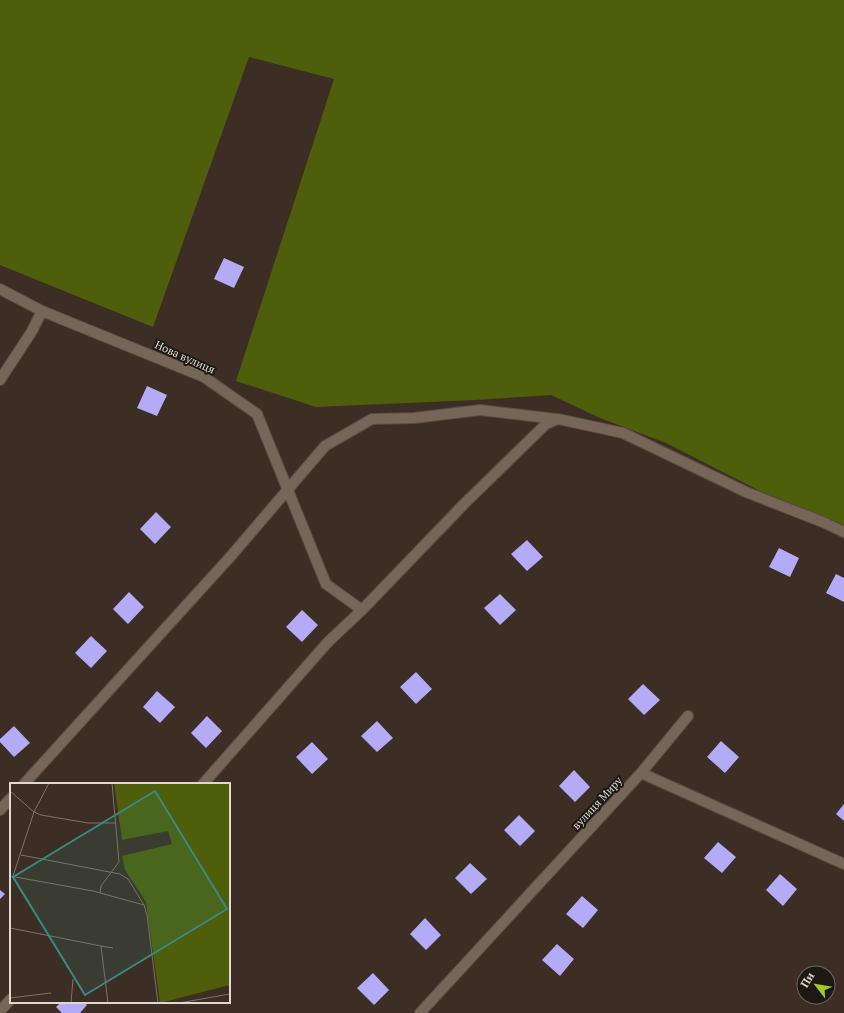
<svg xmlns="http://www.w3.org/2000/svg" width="844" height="1013" font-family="'PT Serif',serif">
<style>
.green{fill:#4e5e0b}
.building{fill:#b3abf6}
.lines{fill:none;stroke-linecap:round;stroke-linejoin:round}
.minor-casing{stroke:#584c44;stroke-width:12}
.minor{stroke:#76665a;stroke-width:10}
.labels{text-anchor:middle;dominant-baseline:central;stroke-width:4;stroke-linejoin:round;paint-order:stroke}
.street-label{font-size:11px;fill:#e1d8d1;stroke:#1e1813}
.inset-road{fill:none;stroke:#7e7269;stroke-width:1}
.view{fill:#398a82;fill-opacity:0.15;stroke:#398a82;stroke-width:2}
.inset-edge{fill:none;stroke:#e1d8d1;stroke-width:2}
</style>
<rect width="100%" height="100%" fill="#3c2e24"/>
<path class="green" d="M0,0H844V525L760,491L666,443L600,418L551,395L475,400L316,407L236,381L334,79L249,57L153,327L0,265Z"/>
<path class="building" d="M224,258L244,267L234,288L214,279Z
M147,386L167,395L157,416L137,408Z
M156,512L171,527L155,544L140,529Z
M527,540L543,557L527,571L511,554Z
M779,548L799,558L790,577L769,567Z
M836,574L844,578V602L826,593Z
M129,592L144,607L128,624L113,609Z
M500,594L516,610L500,625L484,608Z
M302,610L318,625L302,642L286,627Z
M91,636L107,651L91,668L75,653Z
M416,672L432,689L416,704L400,687Z
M643,684L660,700L644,715L628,699Z
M157,691L175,707L160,723L143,707Z
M207,716L222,731L206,748L191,733Z
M377,721L393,738L377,752L361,736Z
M14,726L30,743L14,757L0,742V739Z
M721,741L739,757L725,773L707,757Z
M312,742L328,759L312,774L296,757Z
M574,770L590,787L575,802L559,786Z
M844,804V821L836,814Z
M519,815L535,831L520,846L504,830Z
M718,842L736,857L722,873L704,858Z
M470,863L487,879L471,894L455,878Z
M780,874L797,889L783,906L766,890Z
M0,890L5,894L0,899Z
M582,896L598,910L583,928L566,914Z
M425,918L441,935L426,950L410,934Z
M557,944L574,959L560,976L542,960Z
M373,973L389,990L374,1005L357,988Z
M61,1002H84L87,1005L80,1013H62L56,1007Z"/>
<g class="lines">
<g class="minor-casing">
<path id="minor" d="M0,289L42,311L204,377L257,414L326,584L362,610
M0,380L32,331L42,311
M641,773L688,716
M24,784L231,556L325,446L372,419L414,418L480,410L556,419
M203,784L328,642L362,610L464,504L546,424L558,419L623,433L746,492L825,523L844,532
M0,810L11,798
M0,1011L11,999
M420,1013L641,773L844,864"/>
</g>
<use href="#minor" class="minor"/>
</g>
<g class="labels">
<g class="street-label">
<text transform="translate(185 357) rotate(24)">Нова вулиця</text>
<text transform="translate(597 803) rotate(-47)">вулиця Миру</text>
</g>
</g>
<g transform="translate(10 783)">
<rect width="220" height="220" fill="#3c2e24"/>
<path d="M104,0H220V202L150,220L136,119L115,87L112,73L162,61L158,48L112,57Z" fill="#4e5e0b"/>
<path class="inset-road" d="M0,8L24,29L31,32L78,40H105M11,72L110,91L118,96L134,122M0,93L83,108L134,122L137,132L148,220M3,93L24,29L39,0M90,110L91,103L109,79L102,0M0,145L91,163L98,220M91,163L103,165M0,215L41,210M61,220L63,196M169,220L220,211"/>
<path class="view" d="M145,8L217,126L75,212L3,94Z"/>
<rect width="220" height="220" class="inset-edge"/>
</g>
<g transform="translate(816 985) rotate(301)"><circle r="19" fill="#1e1813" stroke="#6c655f"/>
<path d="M0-3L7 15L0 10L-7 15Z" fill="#a1c92a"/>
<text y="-6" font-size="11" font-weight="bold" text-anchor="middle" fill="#e1d8d1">Пн</text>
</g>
</svg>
